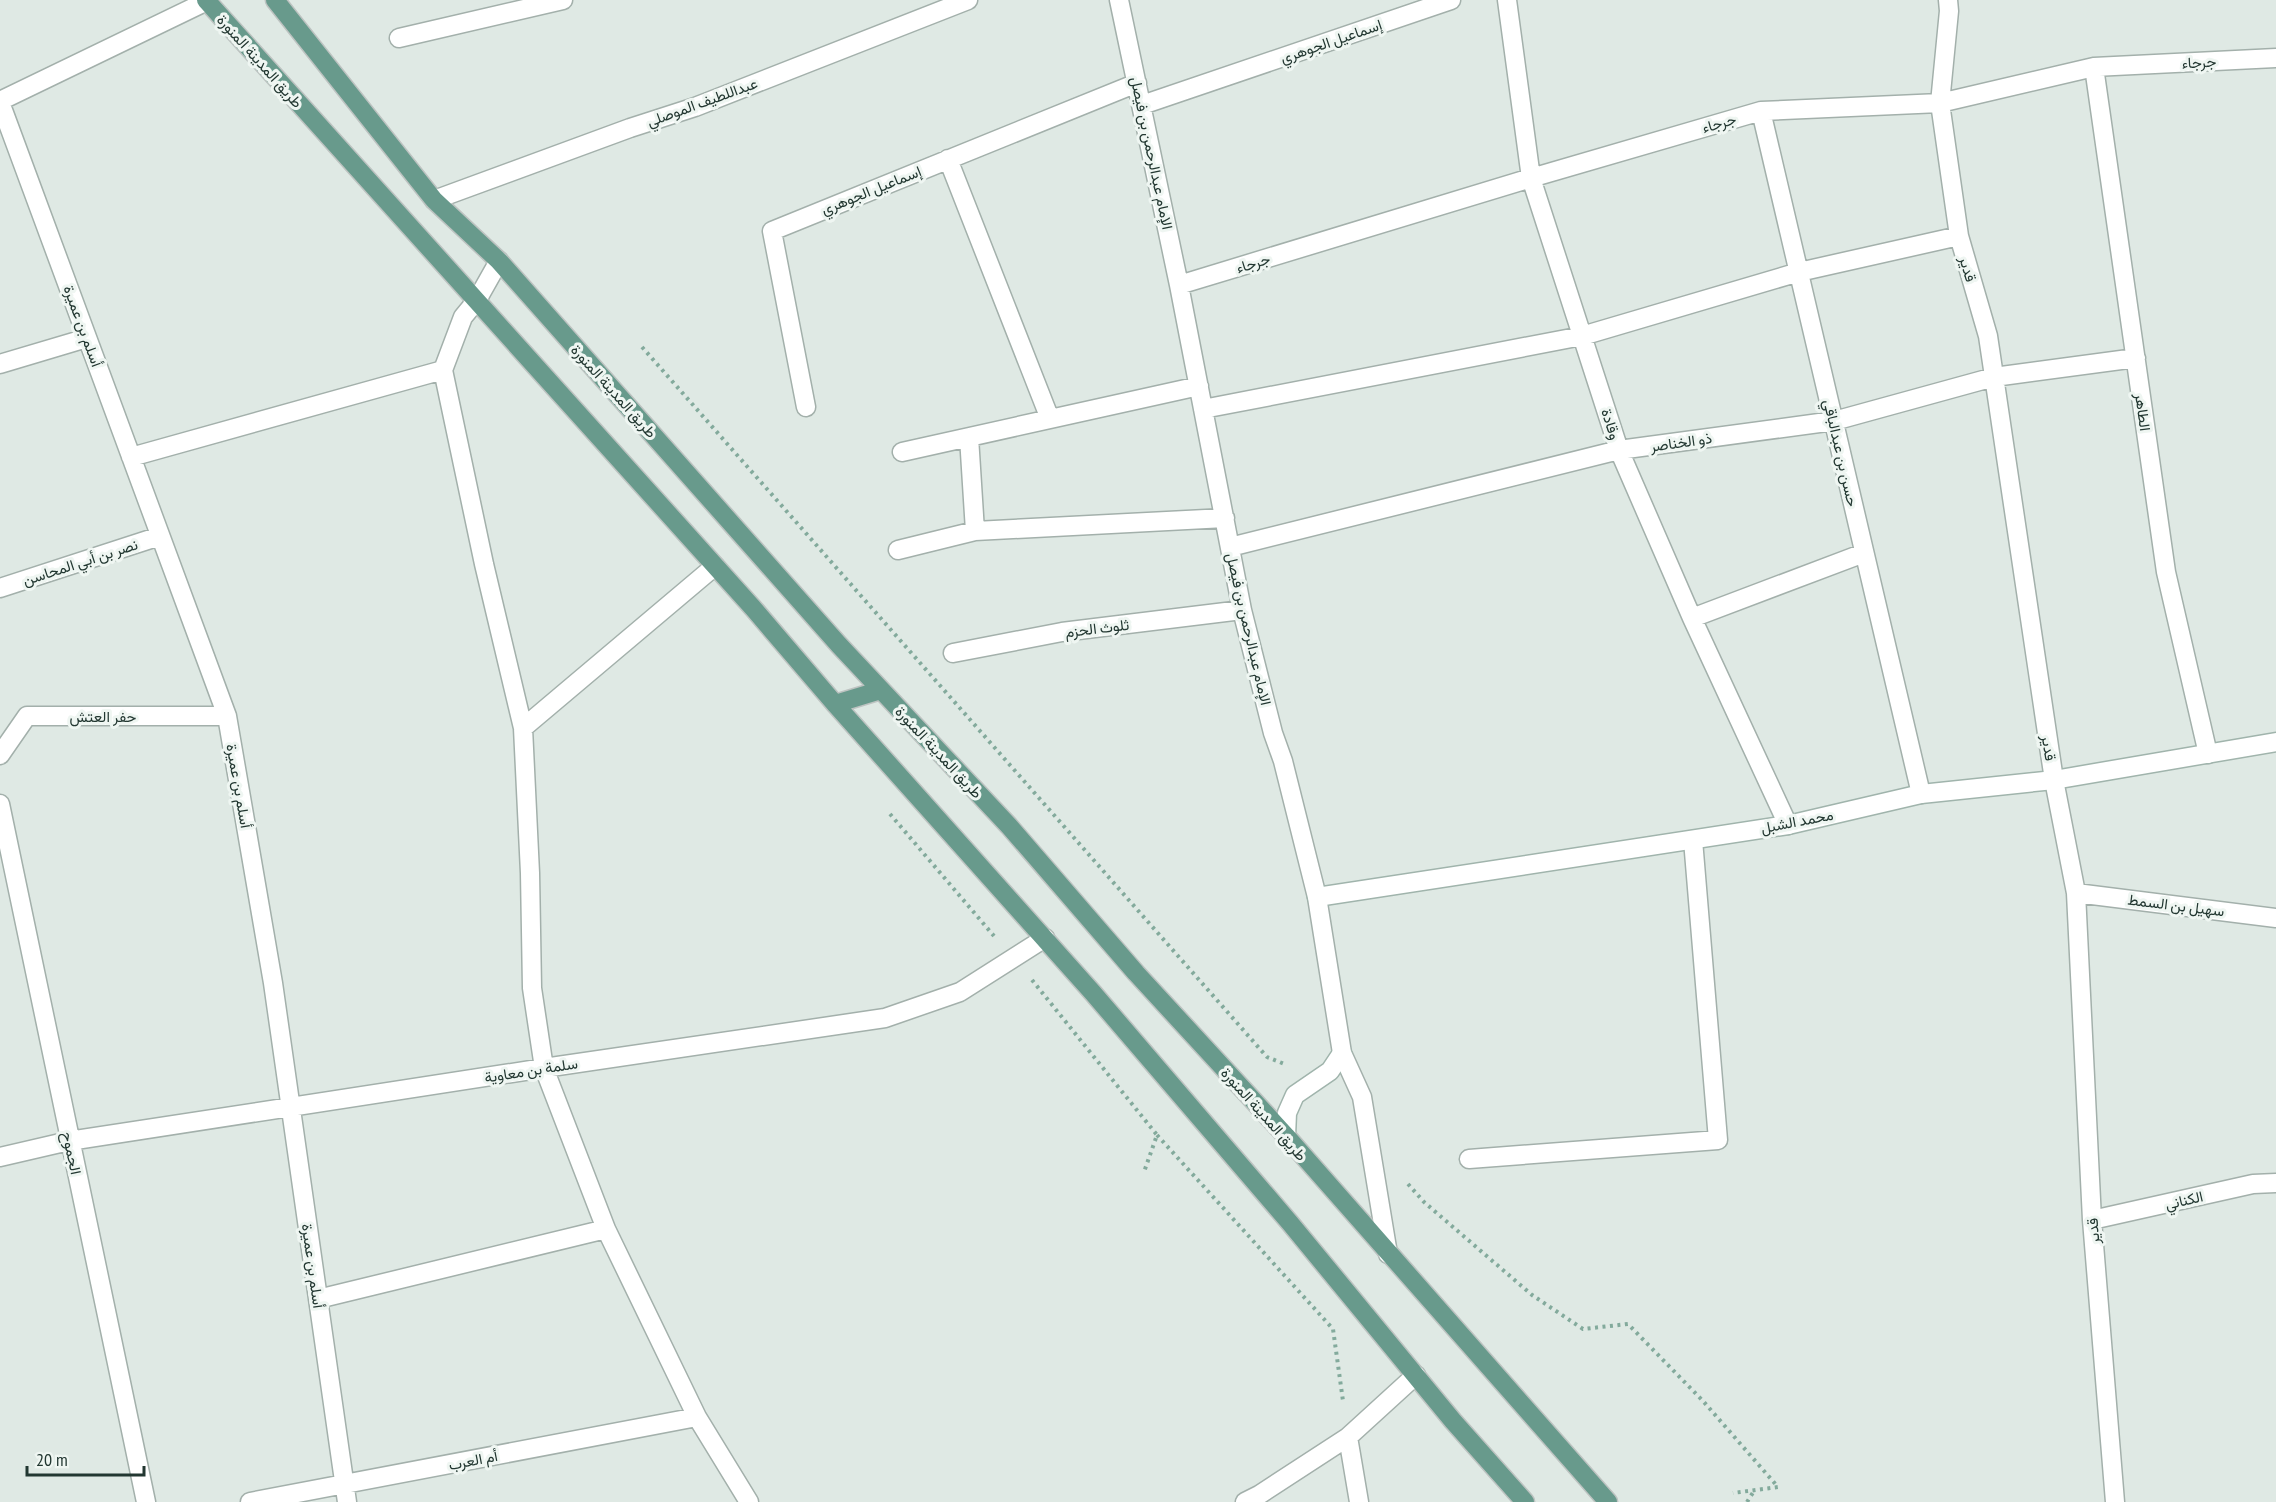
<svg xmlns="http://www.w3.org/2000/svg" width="2276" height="1502" font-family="'PT Sans Narrow',Vazirmatn,sans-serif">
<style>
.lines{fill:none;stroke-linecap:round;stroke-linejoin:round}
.street-casing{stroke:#a3b0ab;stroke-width:21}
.secondary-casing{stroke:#a0b4ac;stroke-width:21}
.primary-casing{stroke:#bdc3c1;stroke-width:21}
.path{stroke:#83aa9c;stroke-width:4;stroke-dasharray:3 4.5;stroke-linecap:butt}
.street{stroke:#fff;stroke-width:18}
.secondary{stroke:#fff;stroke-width:18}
.primary{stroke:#689a8c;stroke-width:18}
.labels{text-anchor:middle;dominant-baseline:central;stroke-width:6;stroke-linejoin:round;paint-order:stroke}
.street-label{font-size:15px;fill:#223731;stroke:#eff6f2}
</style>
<rect width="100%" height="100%" fill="#dfe9e4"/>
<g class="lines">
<g class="street-casing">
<path id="street" d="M1119,0L1179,285L1242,610L1273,733L1283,761L1317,897L1342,1053L1362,1097L1388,1254
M1507,0L1531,178L1619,450L1692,618L1788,825
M1948,0L1949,11L1940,103L1959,236L1988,336L2054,780L2076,893L2092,1220L2115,1502
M399,38L563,0
M2094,67L2166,572L2208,754
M0,101L207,1
M0,102L227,716L273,983L347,1502
M1142,105L1451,0
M1761,111L1921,794
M948,159L1050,419L1199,386
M434,200L630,128L695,107L968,0
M1179,285L1531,178L1761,111L1940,103L2094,67L2276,58
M0,364L87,338
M443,370L484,564L523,728L530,873L532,988L544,1068L606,1229L697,1417L749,1502
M806,407L772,231L1137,83
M1203,409L1582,336L1799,272L1959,236
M969,437L975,531
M902,452L1050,419
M131,457L443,370L463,317L477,300L499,261
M1230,547L1619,450L1834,421L1994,377L2136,358
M898,550L975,531L1225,518
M0,588L160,536
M1692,618L1864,553
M953,653L1062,632L1242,610
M523,728L715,566
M0,755L27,716H227
M0,804L146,1502
M2076,893L2276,918
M0,1157L69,1141L544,1068L885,1018L960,992L1045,938
M1469,1159L1718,1140L1693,840
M2092,1220L2253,1184L2276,1183
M318,1299L606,1229
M1348,1437L1359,1502
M250,1502L697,1417
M1245,1502L1259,1495L1348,1437L1416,1375"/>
</g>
<g class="secondary-casing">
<path id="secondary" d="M1317,897L1788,825L1921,794L2054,780L2276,742
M1286,1136L1287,1113L1295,1095L1330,1071L1342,1053"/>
</g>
<g class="primary-casing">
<path id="primary" d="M206,0L753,608L835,704L1093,993L1290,1223L1453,1421L1525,1502
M275,0L434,200L499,261L839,645L1009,826L1136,973L1286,1136L1608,1502
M835,704L881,690"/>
</g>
<path class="path" d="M642,347L1267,1057L1287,1065
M890,814L994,936
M1032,980L1157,1135L1144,1172
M1157,1135L1333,1329L1343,1401
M1408,1184L1424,1202L1532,1295L1583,1329L1628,1324L1703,1401L1778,1487L1733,1493
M1747,1502L1754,1491"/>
<use href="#street" class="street"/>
<use href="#secondary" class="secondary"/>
<use href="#primary" class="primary"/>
</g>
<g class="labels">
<g class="street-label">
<text transform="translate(1331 41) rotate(-19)">إسماعيل الجوهري</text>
<text transform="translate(260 61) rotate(48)">طريق المدينة المنورة</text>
<text transform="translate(2199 62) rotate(-3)">جرجاء</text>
<text transform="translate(702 102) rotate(-20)">عبداللطيف الموصلي</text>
<text transform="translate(1719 123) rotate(-16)">جرجاء</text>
<text transform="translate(1152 153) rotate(78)">الإمام عبدالرحمن بن فيصل</text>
<text transform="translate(871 190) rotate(-22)">إسماعيل الجوهري</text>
<text transform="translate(1253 263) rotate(-17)">جرجاء</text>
<text transform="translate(1968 269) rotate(74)">قدير</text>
<text transform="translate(83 326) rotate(70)">أسلم بن عميرة</text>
<text transform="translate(614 391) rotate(48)">طريق المدينة المنورة</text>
<text transform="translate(2143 412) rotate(82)">الطاهر</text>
<text transform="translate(1611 424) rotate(72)">وقادة</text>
<text transform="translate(1681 442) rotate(-8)">ذو الخناصر</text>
<text transform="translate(1841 453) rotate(77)">حسن بن عبدالباقي</text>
<text transform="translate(80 562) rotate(-18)">نصر بن أبي المحاسن</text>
<text transform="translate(1097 628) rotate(-7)">ثلوث الحزم</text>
<text transform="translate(1249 629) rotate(77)">الإمام عبدالرحمن بن فيصل</text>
<text x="103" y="716">حفر العتش</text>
<text transform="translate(2049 748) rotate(81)">قدير</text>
<text transform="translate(939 752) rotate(47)">طريق المدينة المنورة</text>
<text transform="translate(239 786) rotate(80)">أسلم بن عميرة</text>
<text transform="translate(1797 821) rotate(-11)">محمد الشبل</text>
<text transform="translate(2176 905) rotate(7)">سهيل بن السمط</text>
<text transform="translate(531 1070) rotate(-9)">سلمة بن معاوية</text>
<text transform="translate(1264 1114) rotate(48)">طريق المدينة المنورة</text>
<text transform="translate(72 1153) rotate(78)">الجموح</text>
<text transform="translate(2184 1200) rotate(-13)">الكناني</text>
<text transform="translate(2093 1231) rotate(-94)">قدير</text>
<text transform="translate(313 1266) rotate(82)">أسلم بن عميرة</text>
<text transform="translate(473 1460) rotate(-11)">أم العرب</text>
</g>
</g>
<path d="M27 1466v9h117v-9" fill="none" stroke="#223731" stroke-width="3"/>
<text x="36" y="1466" font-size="18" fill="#223731" stroke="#eff6f2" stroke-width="4.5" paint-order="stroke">20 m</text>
</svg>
